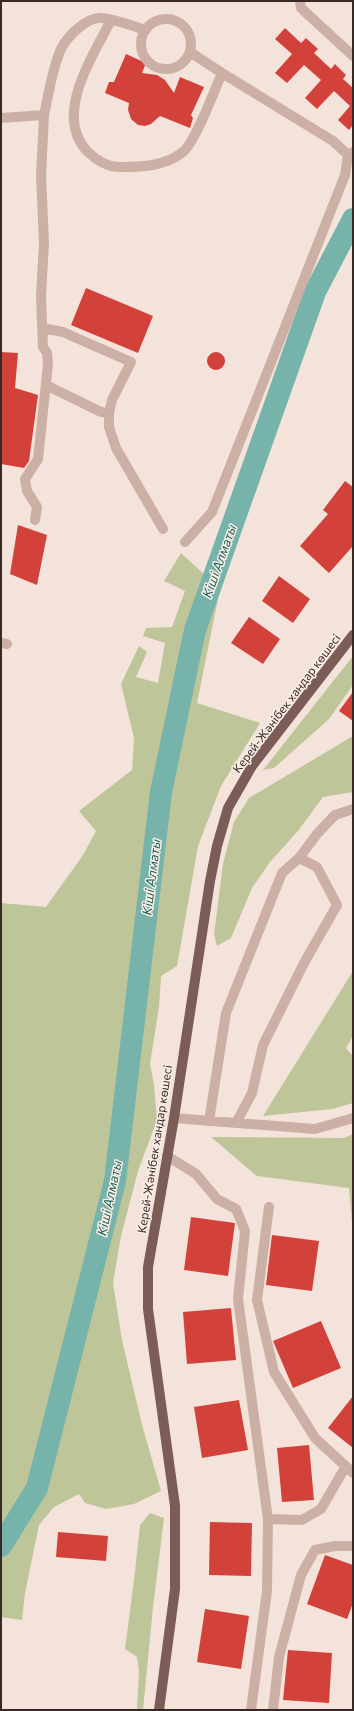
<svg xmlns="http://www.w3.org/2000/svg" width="354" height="1711" font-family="Commissioner,sans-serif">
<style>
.green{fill:#bec599}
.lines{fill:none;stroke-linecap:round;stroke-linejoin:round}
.river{stroke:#76b4ab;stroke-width:22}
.building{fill:#d2423b}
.minor{stroke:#cdb0a5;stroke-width:10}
.major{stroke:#7c5c56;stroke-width:10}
.labels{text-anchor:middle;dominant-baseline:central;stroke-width:3;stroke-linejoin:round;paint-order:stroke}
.street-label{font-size:12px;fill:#382927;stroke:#fbeee7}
.water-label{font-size:13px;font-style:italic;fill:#185e55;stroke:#fbeee7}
</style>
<rect width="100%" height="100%" fill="#f4e3da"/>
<path class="green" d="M181,553L220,589L197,703L260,723L221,786L198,846L177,966L161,976L159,1007L150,1064L154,1085L157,1120L138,1171L121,1236L113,1283L122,1340L142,1425L161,1491L134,1504L106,1509L85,1503L79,1494L54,1507L39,1525L25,1593L22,1620L1,1617V903L46,907L83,855L96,831L79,811L132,770L134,738L121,684L139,646L147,652L136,677L158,683L165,643L143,636L146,628L172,627L185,591L164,581Z
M353,656V685L329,719L274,768L263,770Z
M353,736V792L323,797L298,831L270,862L252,888L231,938L217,946L214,934L223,864L234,822L249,798Z
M353,971V1036L346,1048L353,1056V1103L332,1109L263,1116Z
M353,1134V1234L349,1188L257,1176L211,1137L344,1138Z
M150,1513L164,1518L153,1607L143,1710H137L139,1671L137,1657L125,1649L135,1572L140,1525Z"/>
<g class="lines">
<path class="river" d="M1,1546L37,1488L115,1181L161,792L195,630L315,292L353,219"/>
</g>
<path class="building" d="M285,28L301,43L306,38L318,49L314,53L331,69L335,64L346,75L343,79L353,88V125L349,130L338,120L350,106L334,91L317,109L305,98L321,80L304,65L287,83L275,73L292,54L275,39Z
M126,54L146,63L142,73L157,75L165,80L174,93L180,77L204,87L191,115L193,118L190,128L160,116L151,124L145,126L138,125L131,119L128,110L129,103L105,93L109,82H114Z
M86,288L153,316L138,353L71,325Z
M207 361a9 9 0 1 1 18 0a9 9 0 1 1-18 0Z
M1,352L18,353L15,388L38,395L29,461L24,468L1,464Z
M345,481L353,487V546L329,573L300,546L328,514L323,510Z
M18,525L47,535L37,585L10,574Z
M279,576L310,599L293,623L262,601Z
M249,617L280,639L263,664L231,643Z
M353,692V721L339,711Z
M191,1217L235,1223L228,1276L184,1270Z
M272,1235L319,1241L312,1291L266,1285Z
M231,1308L236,1360L187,1364L183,1312Z
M321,1321L341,1368L293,1388L273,1341Z
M353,1396V1448L328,1428Z
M239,1400L248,1450L202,1458L194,1407Z
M309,1445L314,1500L282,1502L277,1448Z
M210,1522L252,1523L251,1576L209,1575Z
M58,1532L108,1536L106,1561L56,1557Z
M325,1555L353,1565V1603L347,1619L307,1604Z
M205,1609L249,1616L241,1669L197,1662Z
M288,1650L332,1653L329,1703L283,1700Z"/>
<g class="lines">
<path class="minor" d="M300,1L301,8L353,56
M141 44a25 25 0 1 1 50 0a25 25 0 1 1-50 0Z
M111,20C93,56 53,115 87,151C96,160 109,168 122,167C143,167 165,166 183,152C196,141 214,91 222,73
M190,52L222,73L333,141L348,155
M1,118L44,115C49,93 52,69 61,49C67,37 86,17 101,18C116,19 131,26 146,30
M42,328L63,332L131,362L112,400L109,413V427L116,448L163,529
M46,385L101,412L109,413
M35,520L37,507L27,491L25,479L38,459L48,364L47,353L43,347L41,296L44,243L41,176L44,115
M185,542L212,512L345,175L348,155L353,152
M1,643L7,644
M174,1118L315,1129L353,1118
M209,1121L226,1013L282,873L299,858L317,834L335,815L353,809
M236,1123L252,1093L263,1045L304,963L337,905L317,867L299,858
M167,1156L196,1174L217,1199L236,1209L245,1231L238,1299L268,1519L267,1591L251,1710
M269,1207L257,1300L274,1372L315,1438L353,1473
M268,1519L302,1520L321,1509L346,1466
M273,1710L279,1657L301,1575L315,1550L335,1546H353"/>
<path class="major" d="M159,1710L175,1589V1506L148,1309V1267L174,1118L210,881L217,846L228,808L252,766L353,635"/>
</g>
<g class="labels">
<g class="street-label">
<text transform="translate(286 703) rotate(-53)">Керей-Жәнібек хандар көшесі</text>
<text transform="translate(154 1149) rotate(-81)">Керей-Жәнібек хандар көшесі</text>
</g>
<g class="water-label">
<text transform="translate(219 561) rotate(-70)">Кіші Алматы</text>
<text transform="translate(151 877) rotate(-83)">Кіші Алматы</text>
<text transform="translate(109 1198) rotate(-78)">Кіші Алматы</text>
</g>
</g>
<rect width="354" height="1711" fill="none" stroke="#382927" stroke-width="4"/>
</svg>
